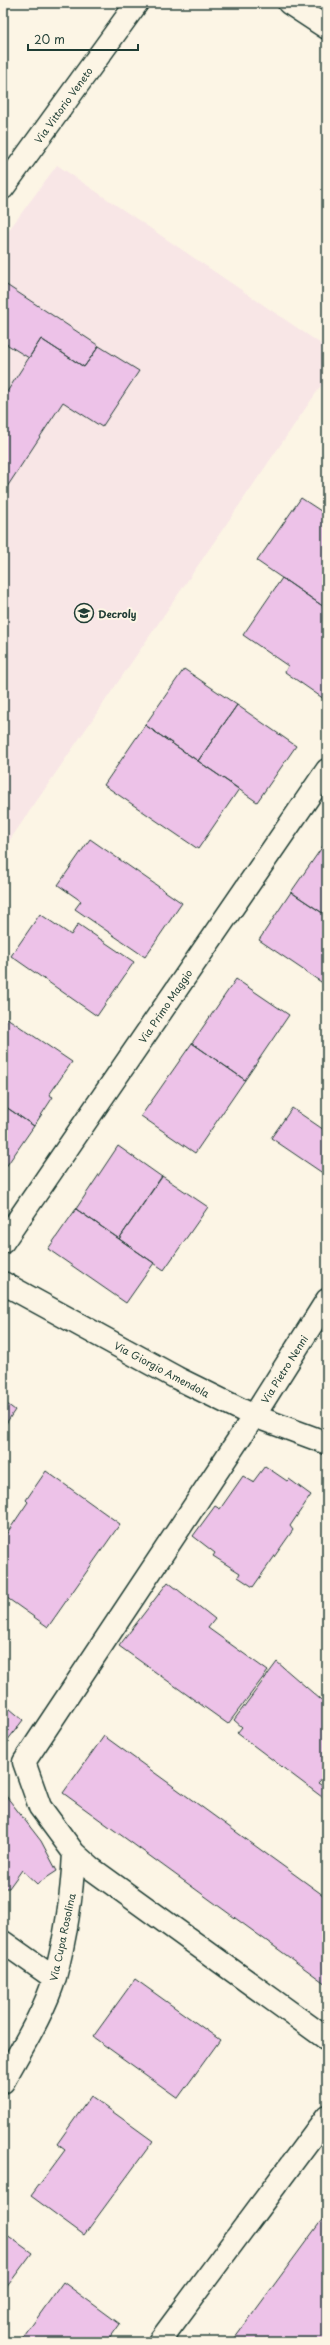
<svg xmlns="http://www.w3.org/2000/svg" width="330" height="2345" font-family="'Playpen Sans',sans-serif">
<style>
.built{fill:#f8e6e6}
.building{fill:#edc2e8;stroke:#1f3d34}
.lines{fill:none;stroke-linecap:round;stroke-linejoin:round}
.minor-casing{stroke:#1f3d34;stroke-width:25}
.tertiary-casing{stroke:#1f3d34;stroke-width:25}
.minor{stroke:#fcf5e5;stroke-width:22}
.tertiary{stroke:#fcf5e5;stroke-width:22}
.labels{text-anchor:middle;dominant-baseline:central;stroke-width:4;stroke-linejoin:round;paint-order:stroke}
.street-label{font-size:10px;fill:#1f3d34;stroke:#fcf5e5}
.poi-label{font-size:10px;font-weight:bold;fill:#1f3d34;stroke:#fcf5e5;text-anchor:start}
</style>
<rect width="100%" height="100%" fill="#fcf5e5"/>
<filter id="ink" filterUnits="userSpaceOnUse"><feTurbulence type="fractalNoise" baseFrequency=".025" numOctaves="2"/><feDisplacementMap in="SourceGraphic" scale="8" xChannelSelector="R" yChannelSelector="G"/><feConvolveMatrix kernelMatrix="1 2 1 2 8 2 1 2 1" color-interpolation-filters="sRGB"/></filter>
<g filter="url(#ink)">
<path class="built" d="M57,165L327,348V377L3,850V238Z"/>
<path class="building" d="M5,284L99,346L84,367L41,339L29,358L3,342V287Z
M41,339L84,367L99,346L139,371L102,427L63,402L3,493V398Z
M301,498L327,515V609L257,561Z
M282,578L327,609V695L324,699L285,672L288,666L243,635Z
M184,669L237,705L198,761L145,725Z
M237,705L296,746L257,802L198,761Z
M145,725L239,789L198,849L104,785Z
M90,839L182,903L145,957L75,909L81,901L58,885Z
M325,843L327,845V916L291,892Z
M291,892L327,916V986L259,940Z
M40,914L71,935L78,924L134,962L97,1016L11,956Z
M236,979L289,1015L245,1080L192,1043Z
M7,1018L72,1062L49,1095L53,1097L34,1126L3,1105V1023Z
M192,1043L245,1080L195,1153L141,1116Z
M3,1105L34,1126L3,1171Z
M292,1108L327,1132V1176L271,1138Z
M118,1146L162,1177L119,1239L76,1209Z
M162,1176L208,1207L164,1270L119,1239Z
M76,1209L154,1263L126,1303L48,1249Z
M3,1401L15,1410L3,1428Z
M265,1466L287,1481L289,1479L311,1495L290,1526L293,1530L253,1587L238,1577L240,1573L213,1556L215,1553L193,1536L215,1506L220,1509L243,1476L253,1482Z
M46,1471L120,1524L48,1627L3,1595V1539L28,1502L26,1500Z
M168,1582L215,1619L208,1628L268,1671L228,1724L119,1646Z
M277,1662L327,1705V1773L318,1783L327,1789L322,1797L237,1733L242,1727L234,1720Z
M3,1703L23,1720L7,1741L3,1737Z
M104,1736L327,1898L326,1984L63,1793Z
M3,1792L41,1841L57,1871L37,1884L22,1870L9,1888H3Z
M135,1979L220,2040L178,2098L93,2037Z
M91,2096L153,2141L84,2235L31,2196L65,2150L57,2144Z
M327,2213V2342H232Z
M3,2232L32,2253L3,2292Z
M63,2282L120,2324L107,2342H20Z"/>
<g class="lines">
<g class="minor-casing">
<path id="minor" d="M289,3L327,28
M3,1242L327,770
M3,1283L177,1378L254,1416L327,1443
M327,1300L254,1416L24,1762L40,1807L74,1853L92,1869L327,2039
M3,1942L54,1978
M3,2082C21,2049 44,2013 55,1977C66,1937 72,1894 74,1853
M159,2342L327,2116"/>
</g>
<g class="tertiary-casing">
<path id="tertiary" d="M3,188L137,3"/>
</g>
<use href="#minor" class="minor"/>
<use href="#tertiary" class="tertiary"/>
</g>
</g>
<defs>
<g id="school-ring" transform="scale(1)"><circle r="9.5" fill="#fcf5e5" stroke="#1f3d34" stroke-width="1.5"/><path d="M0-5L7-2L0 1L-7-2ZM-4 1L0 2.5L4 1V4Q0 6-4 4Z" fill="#1f3d34"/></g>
</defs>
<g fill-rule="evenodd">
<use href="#school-ring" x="84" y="613"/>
</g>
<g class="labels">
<g class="street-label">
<text transform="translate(63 105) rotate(-54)">Via Vittorio Veneto</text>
<text transform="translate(165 1006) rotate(-56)">Via Primo Maggio</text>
<text transform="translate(162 1369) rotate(28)">Via Giorgio Amendola</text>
<text transform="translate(284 1369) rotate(-58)">Via Pietro Nenni</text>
<text transform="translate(62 1937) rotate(-78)">Via Cupa Rosolina</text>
</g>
<g class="poi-label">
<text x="98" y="613">Decroly</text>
</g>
</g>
<rect width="330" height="2345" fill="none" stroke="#fcf5e5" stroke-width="16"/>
<rect x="8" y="8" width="314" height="2329" fill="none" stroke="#1f3d34" stroke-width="1.5" filter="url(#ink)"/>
<path d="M28 44v6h110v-6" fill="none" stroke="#1f3d34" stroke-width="2"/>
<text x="34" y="44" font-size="12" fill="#1f3d34" stroke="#fcf5e5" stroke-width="3" paint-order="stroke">20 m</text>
</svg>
